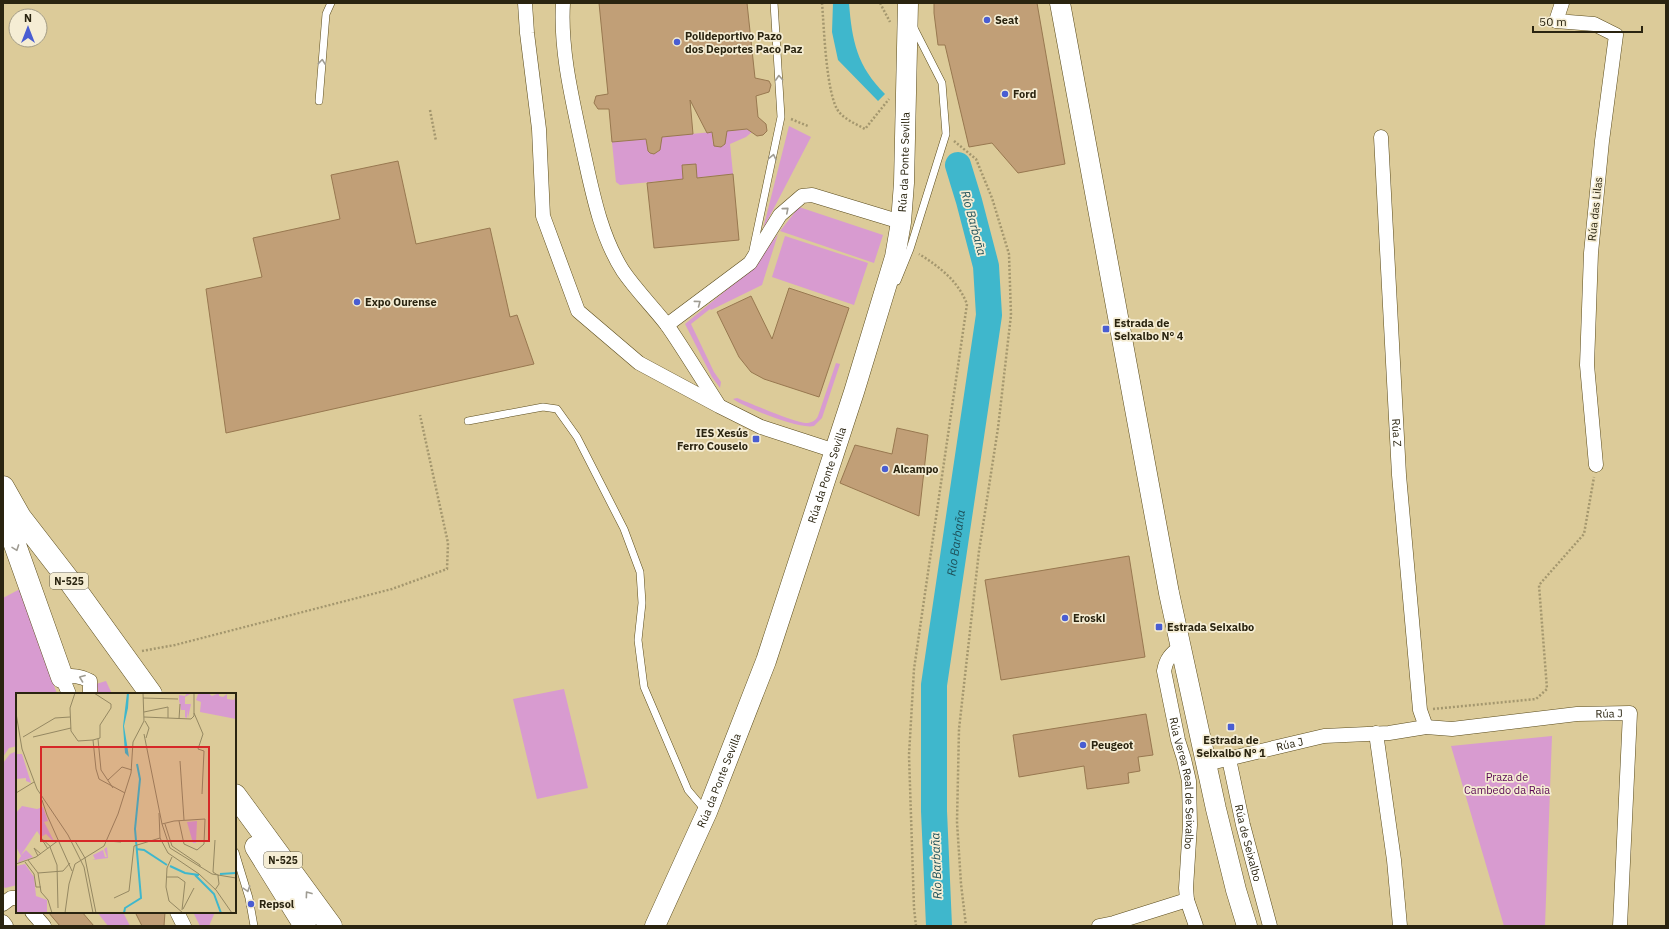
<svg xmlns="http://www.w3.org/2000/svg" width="1669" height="929" font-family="'IBM Plex Sans',sans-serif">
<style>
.green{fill:#d89bd0}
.water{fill:#3fb7cc}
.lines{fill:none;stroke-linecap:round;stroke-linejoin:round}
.river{stroke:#3fb7cc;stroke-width:26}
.building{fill:#c19f77;stroke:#987850}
.lane-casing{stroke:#5a4b1c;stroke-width:8}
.street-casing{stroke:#5a4b1c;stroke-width:15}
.secondary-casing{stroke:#5a4b1c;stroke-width:21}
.highway-casing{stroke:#5a4b1c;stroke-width:23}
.path{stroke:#a4976e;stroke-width:2.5;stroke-dasharray:2 2;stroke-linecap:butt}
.lane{stroke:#fff;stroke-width:7}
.street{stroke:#fff;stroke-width:14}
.secondary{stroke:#fff;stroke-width:20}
.highway{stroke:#fff;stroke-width:22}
.oneway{stroke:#9f9c93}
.poi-dot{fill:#495dd2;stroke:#f5edd4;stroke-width:1.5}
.labels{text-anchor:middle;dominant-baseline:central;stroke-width:3.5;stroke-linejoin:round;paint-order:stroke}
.shield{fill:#f5edd4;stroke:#67604b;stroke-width:1}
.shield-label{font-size:10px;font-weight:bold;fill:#2a2410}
.poi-label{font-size:11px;font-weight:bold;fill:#2a2410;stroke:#f5edd4;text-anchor:start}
.street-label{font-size:11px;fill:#2a2410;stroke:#f5edd4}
.park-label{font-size:11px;fill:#570652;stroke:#f5edd4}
.water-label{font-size:12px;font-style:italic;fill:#1d4f58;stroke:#f5edd4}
.inset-river{fill:none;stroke:#3fb7cc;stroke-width:2}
.inset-road{fill:none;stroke:#958862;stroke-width:1}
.view{fill:#d62828;fill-opacity:0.15;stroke:#d62828;stroke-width:2}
.inset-edge{fill:none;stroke:#2a2410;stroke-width:2}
</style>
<rect width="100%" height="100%" fill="#dccb99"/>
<path class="green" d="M789,126L811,137L763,229Z
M751,129L752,132L746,137L730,144L733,174L620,185L616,182L612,142L646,139L648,151L654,154L660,150V137L712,132L713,144L719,147L725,144V131Z
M799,207L883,235L874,263L780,231Z
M778,234L762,285L711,310L710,309L691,324L714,372L721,382L720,388L712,377L685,324L753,268Z
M785,236L868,263L854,305L772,277Z
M836,363L840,364L822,418L814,426C800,430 746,408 733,399L737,398C750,403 797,424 808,423C813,422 816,420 818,416Z
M20,589L57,694H17V746L9,748L3,757V598Z
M106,681L112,694H97L98,689L96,684Z
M564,689L588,788L537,799L513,699Z
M1552,736L1545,926H1504L1451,746Z
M17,751V885L5,888L3,886V763L10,754Z
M97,912H123L130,926H108Z
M193,912H215L209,926H200Z"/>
<path class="water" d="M833,3H849C852,41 857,66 885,94L878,101L838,60L832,32Z"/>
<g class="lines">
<path class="river" id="s1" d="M939,926L934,811V685L989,315L986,266L969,201L958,165"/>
</g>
<path class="building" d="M599,3H747L755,78L769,81L771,85L769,92L756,96L758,117L766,124L767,131L763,135L757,136L747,129L727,131L725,144L721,147L714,146L712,132L707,133L690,100L693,134L662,137L660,150L654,154L650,153L648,151L646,139L612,142L609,109H598L594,103L596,96L608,94Z
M934,3H1037L1065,164L1018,173L992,143L969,147L945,45H938L934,13Z
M398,161L416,244L490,228L510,317L517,315L534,364L226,433L206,289L262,277L253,238L340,219L331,175Z
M696,164L697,178L733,174L739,240L654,248L647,183L683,179L682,165Z
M789,288L849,308L819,397L764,379L751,372L739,357L717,312L751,296L772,339Z
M897,428L928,435L919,516L840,483L855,445L892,454Z
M1129,556L1145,657L1001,680L985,580Z
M1146,714L1153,755L1138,757L1140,771L1128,773L1129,783L1087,789L1084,766L1019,777L1013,735Z
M48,912H82L94,926H60Z
M135,912H165L164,926H142Z"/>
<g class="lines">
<g class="lane-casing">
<path id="lane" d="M319,101L326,14L331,3
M753,250L781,117L774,3
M897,281L910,249L946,134L942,83L914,28
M468,421L543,407L557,409L577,437L624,529L640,572L642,603L638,640L644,687L688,790L705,810
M235,852L249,898L254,926"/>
</g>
<g class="street-casing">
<g id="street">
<path d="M525,3L527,33L539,129L543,216L578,311L639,363L719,406L761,427L835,451"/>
<path d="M563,3C560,52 573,102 583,150C592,190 600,235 623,271C636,290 653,307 667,325C685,351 701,378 718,404"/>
<path d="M1562,3L1556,21L1594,24L1616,35L1602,141L1591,253L1587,365L1596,465"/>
<path id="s2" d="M1381,137L1399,475L1420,710L1426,727"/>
<path d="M667,325L750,263L780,215L802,196L812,195L901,222"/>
<path id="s3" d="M1180,647C1171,654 1166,659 1164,671L1178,740L1184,759L1189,781L1190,825L1186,888L1187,900L1196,926"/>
<path d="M69,694L62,677C73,675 80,676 90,681V694"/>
<path d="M1376,733L1394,860L1400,926"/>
<path id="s4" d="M1229,759L1243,825L1270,926"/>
<path id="s5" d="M1206,764L1324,736L1389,733L1426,727L1452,729L1577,714L1630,713L1620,926"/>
<path d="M3,904L11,898H17"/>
<path d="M32,912L44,926"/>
<path d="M177,912L184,926"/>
<path d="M3,922L6,926"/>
<path d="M1099,926L1114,923L1187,900"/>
</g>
</g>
<g class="secondary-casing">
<g id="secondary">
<path d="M1060,3L1169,593L1216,809L1236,890L1247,926"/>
<path id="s6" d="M655,926L707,812L766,661L854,392L895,257L901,222L904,183L908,3"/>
</g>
</g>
<g class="highway-casing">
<path id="highway" d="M3,487L20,517L68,579L151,694
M3,511L62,677
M235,795L331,926
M256,847L305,926"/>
</g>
<path class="path" d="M822,3C824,26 826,96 839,112C846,120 856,124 865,129L889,99
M880,3L890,22
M430,110L436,141
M791,119L808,126
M954,141L976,159L992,198L1009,254L1011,315L998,428L979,551L959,729L957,822L961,884L966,926
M142,651L175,645L392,589L447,569L448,543L420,415
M1433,709L1536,699L1547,689L1539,585L1584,534L1594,477
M916,926L914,908L909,755L914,669L967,304C958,281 940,267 919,254"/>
<use href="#lane" class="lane"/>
<use href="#street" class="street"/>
<use href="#secondary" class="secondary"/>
<use href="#highway" class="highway"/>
</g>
<defs><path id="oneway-chevron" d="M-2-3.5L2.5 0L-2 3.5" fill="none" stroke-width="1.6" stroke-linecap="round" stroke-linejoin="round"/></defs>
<g class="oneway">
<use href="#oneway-chevron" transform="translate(322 62) rotate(-84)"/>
<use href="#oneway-chevron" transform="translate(779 78) rotate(-93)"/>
<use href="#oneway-chevron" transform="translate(773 157) rotate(-78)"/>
<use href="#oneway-chevron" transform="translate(786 210) rotate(-41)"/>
<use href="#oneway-chevron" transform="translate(698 303) rotate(-37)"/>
<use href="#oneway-chevron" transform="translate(16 548) rotate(70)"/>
<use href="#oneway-chevron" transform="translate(82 678) rotate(-159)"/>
<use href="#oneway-chevron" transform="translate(247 889) rotate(72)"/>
<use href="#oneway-chevron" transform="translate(308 894) rotate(-126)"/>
</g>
<g class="poi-dot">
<circle cx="987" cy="20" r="4"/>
<circle cx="677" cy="42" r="4"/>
<circle cx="1005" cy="94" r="4"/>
<circle cx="357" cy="302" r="4"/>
<rect x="1102" y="325" width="8" height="8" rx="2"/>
<rect x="752" y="435" width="8" height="8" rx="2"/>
<circle cx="885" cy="469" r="4"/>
<circle cx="1065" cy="618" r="4"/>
<rect x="1155" y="623" width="8" height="8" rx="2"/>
<rect x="1227" y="723" width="8" height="8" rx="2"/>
<circle cx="1083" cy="745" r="4"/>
<circle cx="251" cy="904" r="4"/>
</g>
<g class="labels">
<g class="shield">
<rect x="50" y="573" width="38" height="16" rx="3"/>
<rect x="264" y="852" width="38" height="16" rx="3"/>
</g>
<g class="shield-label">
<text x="69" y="581">N-525</text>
<text x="283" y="860">N-525</text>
</g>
<g class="poi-label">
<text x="995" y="20">Seat</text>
<text x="685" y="36">Polideportivo Pazo<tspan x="685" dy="13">dos Deportes Paco Paz</tspan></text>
<text x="1013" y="94">Ford</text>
<text x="365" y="302">Expo Ourense</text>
<text x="1114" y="323">Estrada de<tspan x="1114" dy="13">Seixalbo Nº 4</tspan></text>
<text x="748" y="433" text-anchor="end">IES Xesús<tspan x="748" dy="13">Ferro Couselo</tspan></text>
<text x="893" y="469">Alcampo</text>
<text x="1073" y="618">Eroski</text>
<text x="1167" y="627">Estrada Seixalbo</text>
<text x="1231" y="740" text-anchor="middle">Estrada de<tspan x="1231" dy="13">Seixalbo Nº 1</tspan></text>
<text x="1091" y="745">Peugeot</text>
<text x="259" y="904">Repsol</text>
</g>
<g class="street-label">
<text stroke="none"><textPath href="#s6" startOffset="807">Rúa da Ponte Sevilla</textPath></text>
<text transform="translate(1595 209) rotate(-84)">Rúa das Lilas</text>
<text stroke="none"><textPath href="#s2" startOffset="296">Rúa Z</textPath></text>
<text stroke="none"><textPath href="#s6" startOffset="483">Rúa da Ponte Sevilla</textPath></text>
<text stroke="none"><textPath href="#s5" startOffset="408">Rúa J</textPath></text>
<text stroke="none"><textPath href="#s5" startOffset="86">Rúa J</textPath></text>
<text stroke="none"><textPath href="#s6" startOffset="159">Rúa da Ponte Sevilla</textPath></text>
<text stroke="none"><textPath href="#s3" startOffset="144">Rúa Verea Real de Seixalbo</textPath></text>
<text stroke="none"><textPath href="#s4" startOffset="86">Rúa de Seixalbo</textPath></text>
</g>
<g class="park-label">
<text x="1507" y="777">Praza de<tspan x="1507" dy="13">Cambedo da Raia</tspan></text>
</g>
<g class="water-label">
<text transform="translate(974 223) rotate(75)">Río Barbaña</text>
<text stroke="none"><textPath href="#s1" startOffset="385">Río Barbaña</textPath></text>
<text transform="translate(936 866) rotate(-92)">Río Barbaña</text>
</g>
</g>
<g transform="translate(16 693)">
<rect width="220" height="220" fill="#dccb99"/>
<path d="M171,0H176L169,4V11H175L172,25V17L171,25L169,24V17H165L163,7V2L169,3ZM179,0H192L196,3L203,0V3L207,4L211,1V6L218,7L220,2V26L184,19L185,9L180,7L182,1ZM0,61H6L15,90L10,88V85L0,86ZM6,113L21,116L27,114L32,128L28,129L39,150L30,141L25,144L21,138L5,162L10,157L17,164L1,170L5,163L0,154V120ZM181,128L180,150H177L171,129ZM91,154L92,165L76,167L79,166L77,162L87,157L89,164H91L88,156ZM9,171L18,184L20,203L31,207V220H0V173Z" fill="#d89bd0"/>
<path d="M111,0H113L112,15L108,33L113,64L109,60L107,33Z" fill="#3fb7cc"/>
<path class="inset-river" d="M120,156L128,157L151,172M154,173L169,180L183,182M204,181L220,180M179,182L198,201L205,220M108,220L109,215L125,205L119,136L124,86L121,71"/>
<path class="inset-road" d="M59,0L54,15L55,38L62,48L77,47L80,76L83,86L109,100M127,5L162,6M128,19L152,14V25M0,20L6,56L21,96L52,142L68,174L77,220M178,20L187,41L182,56L188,58L186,101M128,24L175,26L178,23V0M163,26L164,11M129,28L133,35L130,45M128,41L146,131L154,155L196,181L220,185M7,44L39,25L54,24M17,44L55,35M82,46L85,77L97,95M77,47L84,45V32L95,15V11L78,0M164,68L168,127M92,87L106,74L116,77M0,100L18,89M26,107L31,122M143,120L144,145L152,160L183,181L200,197L216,220M31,122L56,178M146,131L158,128L189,126L188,151L181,157L168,151L163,128M149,131L156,153L184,172V174M199,147L197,179L203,183M59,148L69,165M91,148L105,149M34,154L41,172L42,215M32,156L25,145L35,154M22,163L18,155L25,161M156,164L151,175L150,194L153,208L167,220M69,165L80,220M12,167L22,180L47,178L54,170M9,169L18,181L20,194H25M0,171L20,164L43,147M22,180L25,199L32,207L36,220M151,184H162L169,189L166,217M199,197L203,191L202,183M98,205L113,198L118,153L144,145M167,216L178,195M49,220L53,191L59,171L88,153L102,121L115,80L117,49L128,28L127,0"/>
<path class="view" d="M25,54H193V148H25Z"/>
<rect width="220" height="220" class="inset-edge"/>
</g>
<rect width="1669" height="929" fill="none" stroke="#2a2410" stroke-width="8"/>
<g transform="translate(28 28)"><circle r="19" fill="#f5edd4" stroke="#a49d86"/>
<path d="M0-3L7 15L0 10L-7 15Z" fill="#495dd2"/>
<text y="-6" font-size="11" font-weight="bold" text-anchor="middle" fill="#2a2410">N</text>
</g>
<path d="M1533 26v6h109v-6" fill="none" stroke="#2a2410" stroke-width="2"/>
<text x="1539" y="26" font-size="12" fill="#2a2410" stroke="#f5edd4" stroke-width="3" paint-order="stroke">50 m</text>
</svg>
